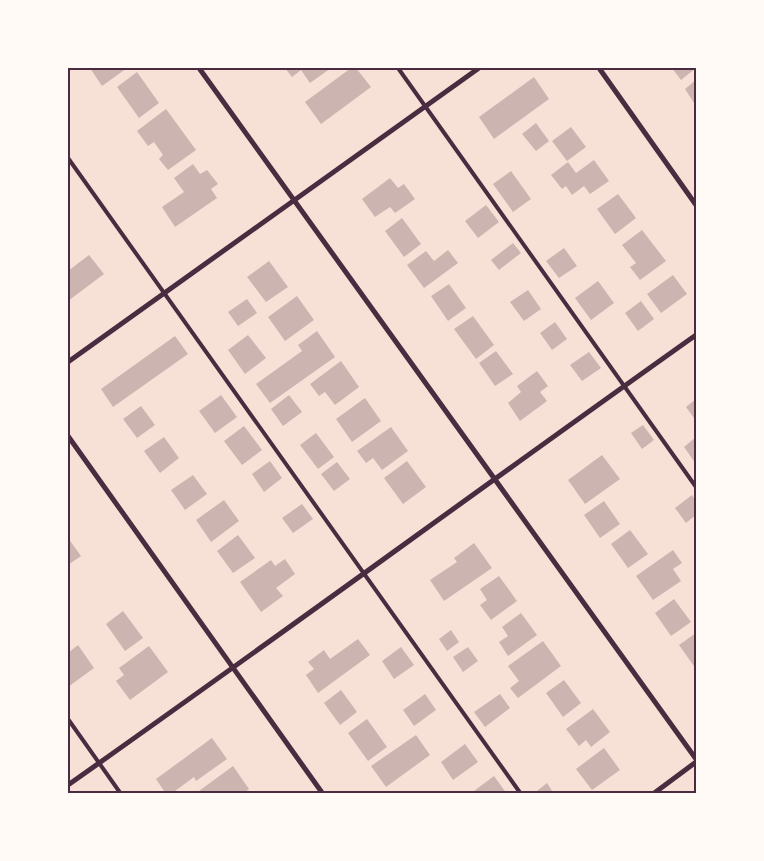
<svg xmlns="http://www.w3.org/2000/svg" width="764" height="861" font-family="'Asap Condensed',sans-serif">
<style>
.building{fill:#ccb4b1}
.lines{fill:none;stroke-linecap:round;stroke-linejoin:round}
.service{stroke:#4a2c40;stroke-width:4}
.minor{stroke:#4a2c40;stroke-width:5}
.neatline{fill:none;stroke:#4a2c40;stroke-width:2}
</style>
<rect width="100%" height="100%" fill="#f7e1d7"/>
<path class="building" d="M85,68H127L102,86L90,68L87,70Z
M285,68H331L310,83L301,70L292,77Z
M351,68H356L371,87L321,124L305,102Z
M672,68H696L681,80Z
M137,72L159,103L139,118L117,87Z
M534,77L549,99L494,139L479,117Z
M696,80V106L685,89Z
M166,109L196,150L168,170L159,159L163,155L154,142L148,146L137,131Z
M536,123L549,141L536,151L522,134Z
M571,127L586,147L567,161L552,141Z
M594,160L609,181L590,194L584,186L572,195L566,186L562,189L551,175L568,162L576,173Z
M193,164L200,174L207,170L218,184L211,189L217,198L175,227L162,207L184,192L174,178Z
M511,171L531,199L513,212L493,184Z
M390,178L398,188L404,184L415,199L395,213L390,207L375,217L362,199Z
M618,194L636,218L615,234L597,209Z
M486,205L499,222L478,238L465,221Z
M402,218L421,244L404,257L385,231Z
M642,230L666,261L640,280L630,267L636,263L622,245Z
M513,243L521,253L499,270L491,260Z
M564,248L577,266L559,278L546,261Z
M448,250L458,263L424,288L407,265L426,251L434,261Z
M89,255L104,274L68,301V271Z
M269,261L288,287L266,302L247,277Z
M673,275L687,294L661,313L647,294Z
M598,281L614,303L591,320L575,298Z
M449,284L466,308L448,321L431,296Z
M528,290L541,309L524,321L510,302Z
M297,296L314,320L285,341L268,317Z
M247,299L257,313L238,326L228,312Z
M641,301L654,319L638,331L625,313Z
M473,316L494,345L476,359L454,329Z
M555,322L567,339L552,350L540,333Z
M317,331L335,357L270,403L256,384L302,351L298,345Z
M248,335L266,358L245,374L228,350Z
M175,336L188,354L113,407L101,389Z
M496,351L513,374L495,386L479,363Z
M589,352L601,368L582,381L570,365Z
M341,361L359,387L335,405L325,392L319,396L310,384Z
M537,371L548,386L540,392L547,401L520,421L508,403L521,392L517,386Z
M221,395L237,417L215,433L199,411Z
M289,395L302,412L283,426L271,409Z
M365,398L381,421L352,442L336,419Z
M696,399V421L686,407Z
M141,406L155,425L137,438L123,419Z
M643,425L654,440L642,449L631,433Z
M244,426L262,450L242,465L224,441Z
M391,427L408,451L382,470L373,458L366,463L357,451Z
M316,433L334,457L318,469L300,445Z
M164,437L179,458L160,473L144,451Z
M696,437V464L684,447Z
M602,455L620,479L585,504L568,480Z
M270,461L282,478L264,492L252,474Z
M407,461L426,487L403,504L384,478Z
M337,462L350,479L334,491L321,474Z
M193,475L207,494L185,510L171,490Z
M692,495L696,501V515L686,523L675,508Z
M224,500L239,521L211,542L196,520Z
M604,501L620,524L600,538L584,515Z
M302,504L313,519L293,533L282,518Z
M630,530L648,554L628,568L611,544Z
M238,535L255,558L233,573L217,551Z
M68,538L81,556L68,565Z
M474,543L492,568L444,601L430,580L457,562L454,558Z
M673,550L682,563L673,569L681,581L653,600L636,576Z
M285,559L295,574L276,588L283,596L261,612L240,582L271,560L275,566Z
M499,576L517,601L491,620L480,605L487,600L480,589Z
M674,599L691,622L671,636L655,613Z
M123,611L143,638L125,651L106,624Z
M521,613L537,635L508,656L499,642L508,636L502,627Z
M451,630L459,642L447,651L439,639Z
M696,633V669L679,645Z
M358,639L370,655L318,693L306,675L314,669L308,662L324,650L330,659Z
M543,641L561,666L518,698L510,688L519,681L508,666Z
M78,645L94,668L68,687V653Z
M149,646L168,672L130,700L116,681L124,675L119,668Z
M401,647L414,665L394,679L382,661Z
M468,647L478,661L463,672L453,657Z
M564,680L581,703L563,717L546,693Z
M341,690L357,712L340,725L324,703Z
M425,694L436,710L414,726L403,710Z
M500,694L510,708L485,727L474,712Z
M593,709L610,732L591,747L586,740L579,746L566,729Z
M367,719L387,747L368,761L348,733Z
M416,735L430,755L386,787L371,766Z
M212,738L227,759L196,781L194,777L171,794H166L156,779Z
M465,744L478,762L453,780L441,762Z
M604,748L620,770L592,790L576,769Z
M233,766L249,789L243,794H200L199,791Z
M494,776L507,794H470Z
M547,783L554,794H533Z"/>
<g class="lines">
<path class="service" d="M398,68L696,487
M68,158L521,794
M68,719L121,794"/>
<path class="minor" d="M199,68L696,759
M599,68L696,205
M68,362L479,68
M68,436L323,794
M68,785C278,637 486,484 696,335
M653,794L696,762"/>
</g>
<rect width="764" height="861" fill="none" stroke="#fffaf5" stroke-width="138"/>
<rect x="69" y="69" width="626" height="723" class="neatline"/>
</svg>
